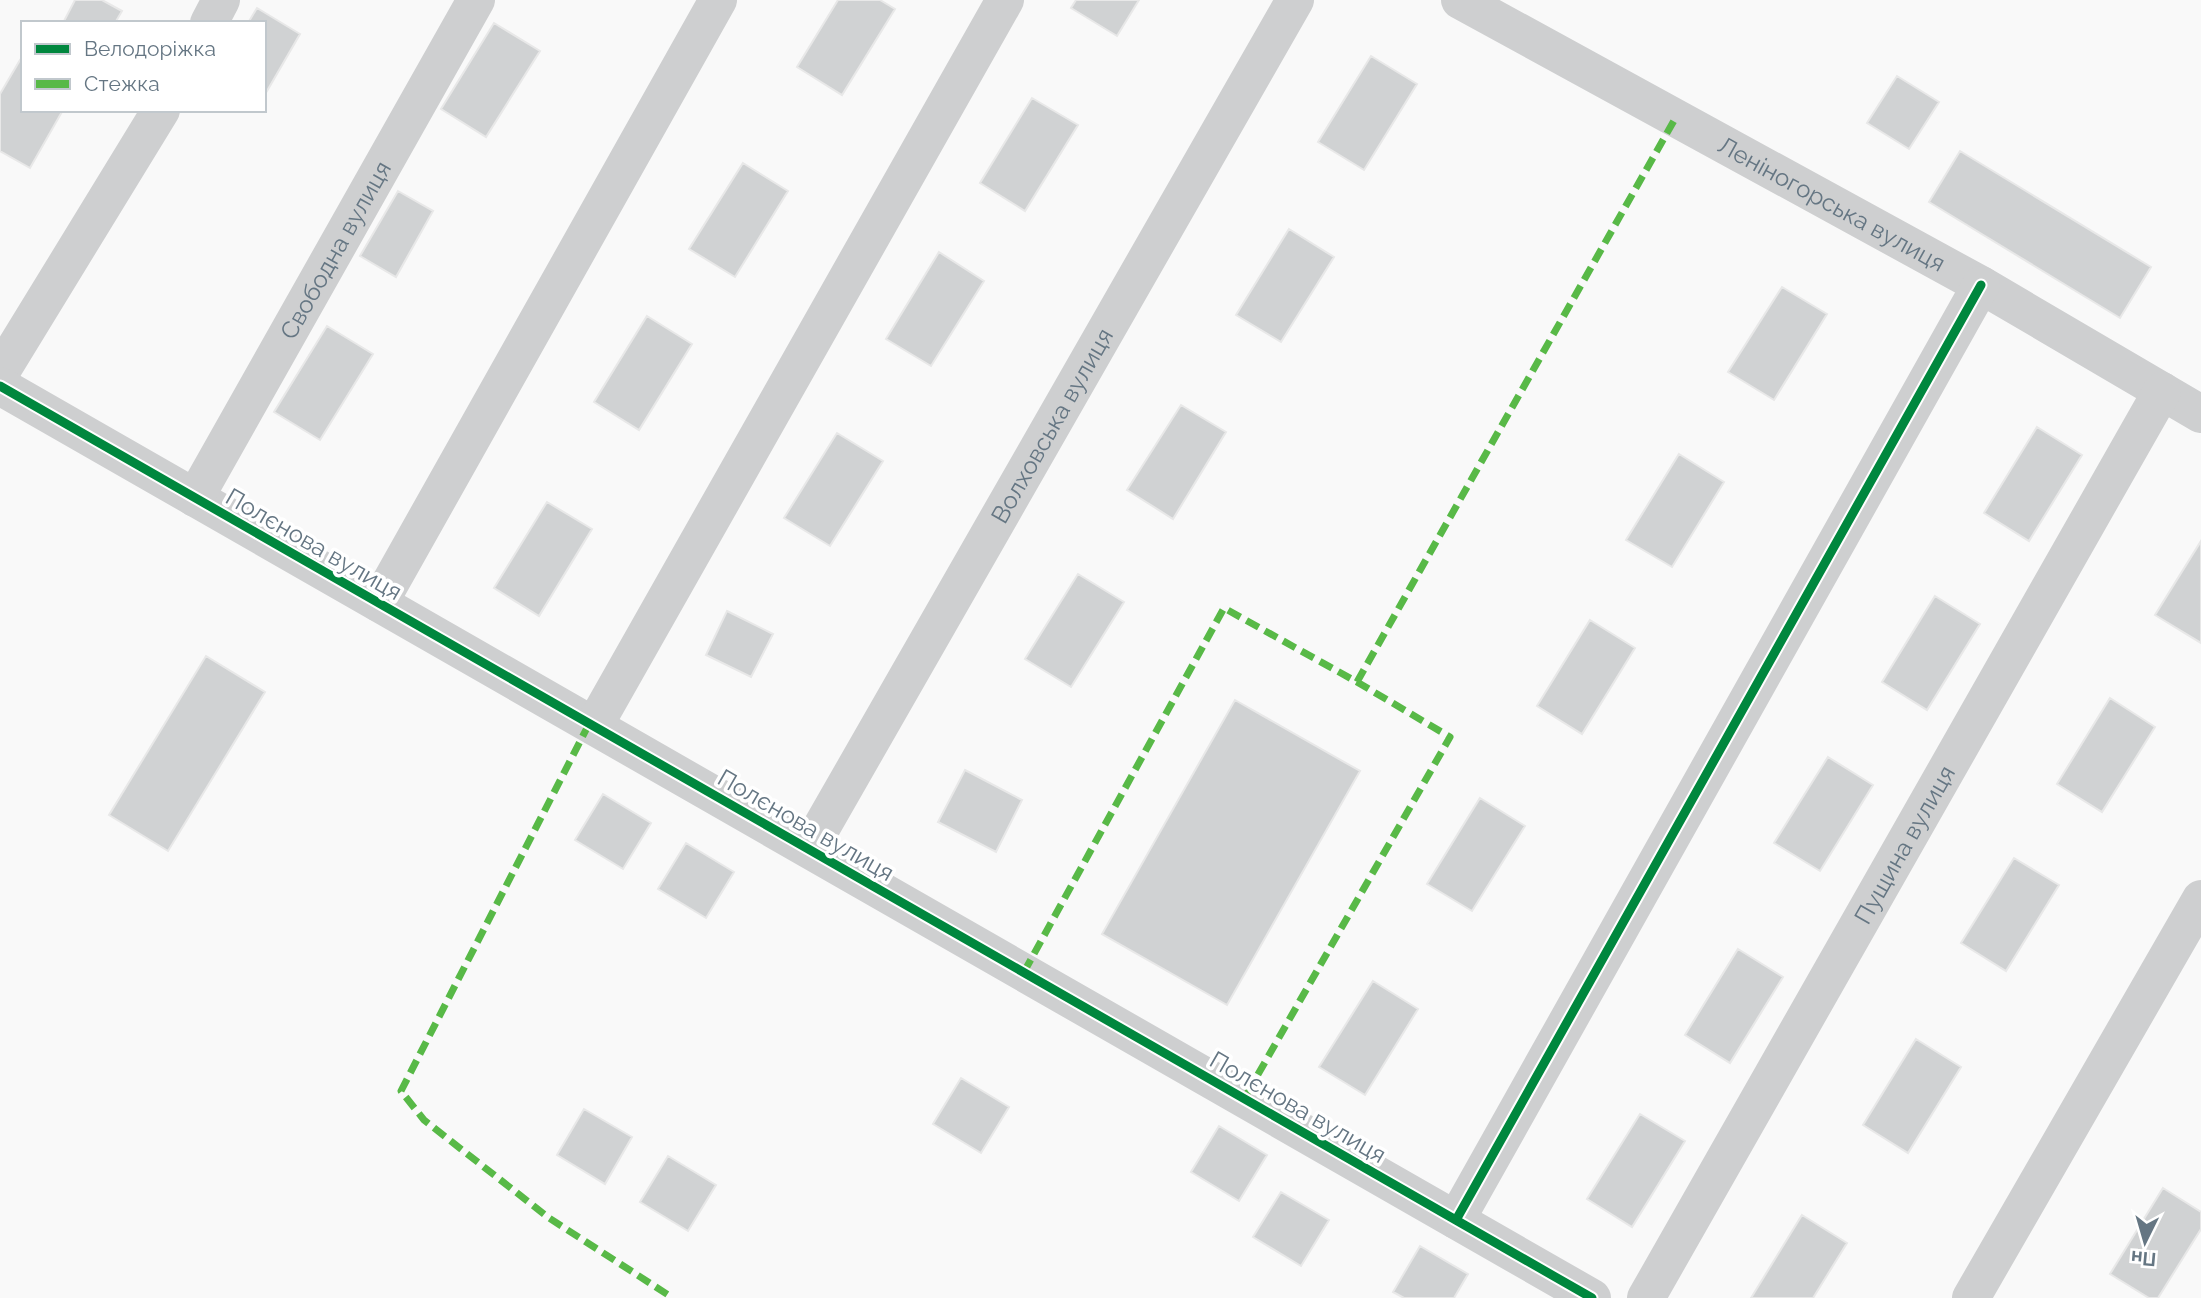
<svg xmlns="http://www.w3.org/2000/svg" width="2201" height="1298" font-family="Raleway,sans-serif">
<style>
.building{fill:#d0d2d3;stroke:#e8e8e8;stroke-width:2}
.lines{fill:none;stroke-linecap:round;stroke-linejoin:round}
.minor{stroke:#cecfd0;stroke-width:38}
.quiet{stroke:#58b947;stroke-width:7;stroke-dasharray:14 7;stroke-linecap:butt}
.cycleway-casing{stroke:#fff;stroke-width:13}
.cycleway{stroke:#00873e;stroke-width:9}
.labels{text-anchor:middle;dominant-baseline:central;stroke-width:7;stroke-linejoin:round;paint-order:stroke}
.street-label{font-size:24px;fill:#657683;stroke:#fff}
</style>
<rect width="100%" height="100%" fill="#f9f9f9"/>
<path class="building" d="M75,0H102L122,11L115,23H63Z
M838,0H880L895,9L842,95L797,67Z
M1076,0H1139L1117,36L1071,8Z
M257,8L300,34L267,91L264,89V23H248Z
M494,23L540,51L486,137L441,109Z
M1371,56L1417,84L1364,170L1318,142Z
M20,60L23,62V110H63L30,168L0,151V94Z
M1897,76L1939,102L1909,149L1867,123Z
M1032,98L1078,125L1025,211L980,183Z
M1960,151L2151,267L2120,318L1929,202Z
M743,163L788,191L735,277L689,249Z
M398,191L433,211L396,277L360,256Z
M1289,229L1334,257L1281,342L1236,315Z
M939,252L984,281L931,366L886,339Z
M1782,287L1827,314L1774,400L1728,372Z
M647,316L692,344L639,430L594,402Z
M327,326L373,354L320,440L274,412Z
M1181,405L1226,432L1173,519L1127,490Z
M2037,427L2082,455L2029,541L1984,513Z
M837,433L883,461L830,546L784,518Z
M1679,454L1724,482L1672,567L1626,540Z
M547,502L592,529L539,616L494,588Z
M2201,541V643L2155,615Z
M1078,574L1124,602L1071,687L1025,659Z
M1935,596L1980,624L1927,710L1882,682Z
M727,611L773,634L751,677L706,655Z
M1590,620L1635,648L1582,734L1537,706Z
M206,656L265,692L168,851L109,815Z
M2110,698L2155,727L2102,812L2057,784Z
M1235,700L1360,771L1227,1005L1102,934Z
M1828,757L1873,785L1820,871L1774,843Z
M965,770L1022,800L996,852L938,822Z
M603,794L651,823L623,869L575,840Z
M1480,798L1525,826L1472,911L1427,884Z
M686,843L734,872L706,918L658,889Z
M2014,858L2059,885L2006,971L1961,943Z
M1738,949L1783,977L1730,1063L1685,1035Z
M1373,981L1418,1009L1365,1095L1319,1067Z
M1916,1039L1961,1067L1908,1153L1863,1125Z
M961,1078L1009,1107L981,1153L933,1124Z
M584,1109L632,1137L605,1184L557,1155Z
M1640,1114L1685,1141L1632,1227L1587,1199Z
M1219,1126L1267,1155L1239,1201L1191,1172Z
M668,1156L716,1185L688,1231L640,1202Z
M2163,1188L2201,1212V1229L2158,1298H2149L2110,1274Z
M1281,1192L1329,1220L1301,1266L1253,1237Z
M1802,1215L1847,1243L1813,1298H1751Z
M1420,1246L1468,1274L1454,1298H1404L1393,1292Z"/>
<g class="lines">
<g class="minor">
<path id="s1" d="M1460,0L1981,285L2201,414"/>
<path d="M209,23L221,0"/>
<path d="M0,373L161,110"/>
<path d="M0,386L1592,1298"/>
<path id="s2" d="M195,498L476,0"/>
<path d="M379,603L718,0"/>
<path d="M594,726L1005,0"/>
<path id="s3" d="M809,849L1295,0"/>
<path d="M1456,1220L1981,285"/>
<path id="s4" d="M1646,1298L2162,391"/>
<path d="M1971,1298L2201,899"/>
</g>
<path class="quiet" d="M1357,682L1676,117
M589,724L401,1091L424,1120L549,1218L673,1298
M1024,972L1224,608L1357,682L1450,737L1244,1099"/>
<g class="cycleway-casing">
<path id="cycleway" d="M0,386L1592,1298
M1456,1220L1981,285"/>
</g>
<use href="#cycleway" class="cycleway"/>
</g>
<g class="labels">
<g class="street-label">
<text stroke="none"><textPath href="#s1" startOffset="424">Леніногорська вулиця</textPath></text>
<text stroke="none"><textPath href="#s2" startOffset="285">Свободна вулиця</textPath></text>
<text stroke="none"><textPath href="#s3" startOffset="488">Волховська вулиця</textPath></text>
<text transform="translate(314 544) rotate(30)">Полєнова вулиця</text>
<text transform="translate(806 825) rotate(30)">Полєнова вулиця</text>
<text stroke="none"><textPath href="#s4" startOffset="522">Пущина вулиця</textPath></text>
<text transform="translate(1298 1107) rotate(30)">Полєнова вулиця</text>
</g>
</g>
<rect x="21" y="21" width="245" height="91" fill="#ffffff" stroke="#c1c8cd" stroke-width="2"/>
<rect x="35" y="44" width="35" height="10" fill="#00873e" stroke="#c1c8cd" stroke-width="2"/>
<text x="84" y="56" font-size="21" fill="#657683">Велодоріжка</text>
<rect x="35" y="79" width="35" height="10" fill="#58b947" stroke="#c1c8cd" stroke-width="2"/>
<text x="84" y="91" font-size="21" fill="#657683">Стежка</text>
<g transform="translate(2145 1242) rotate(185)" stroke="#ffffff" stroke-width="5" paint-order="stroke">
<path d="M0-5L12 26L0 18L-12 26Z" fill="#657683"/>
<text y="-10" font-size="19" font-weight="bold" text-anchor="middle" fill="#657683">Пн</text>
</g>
</svg>
